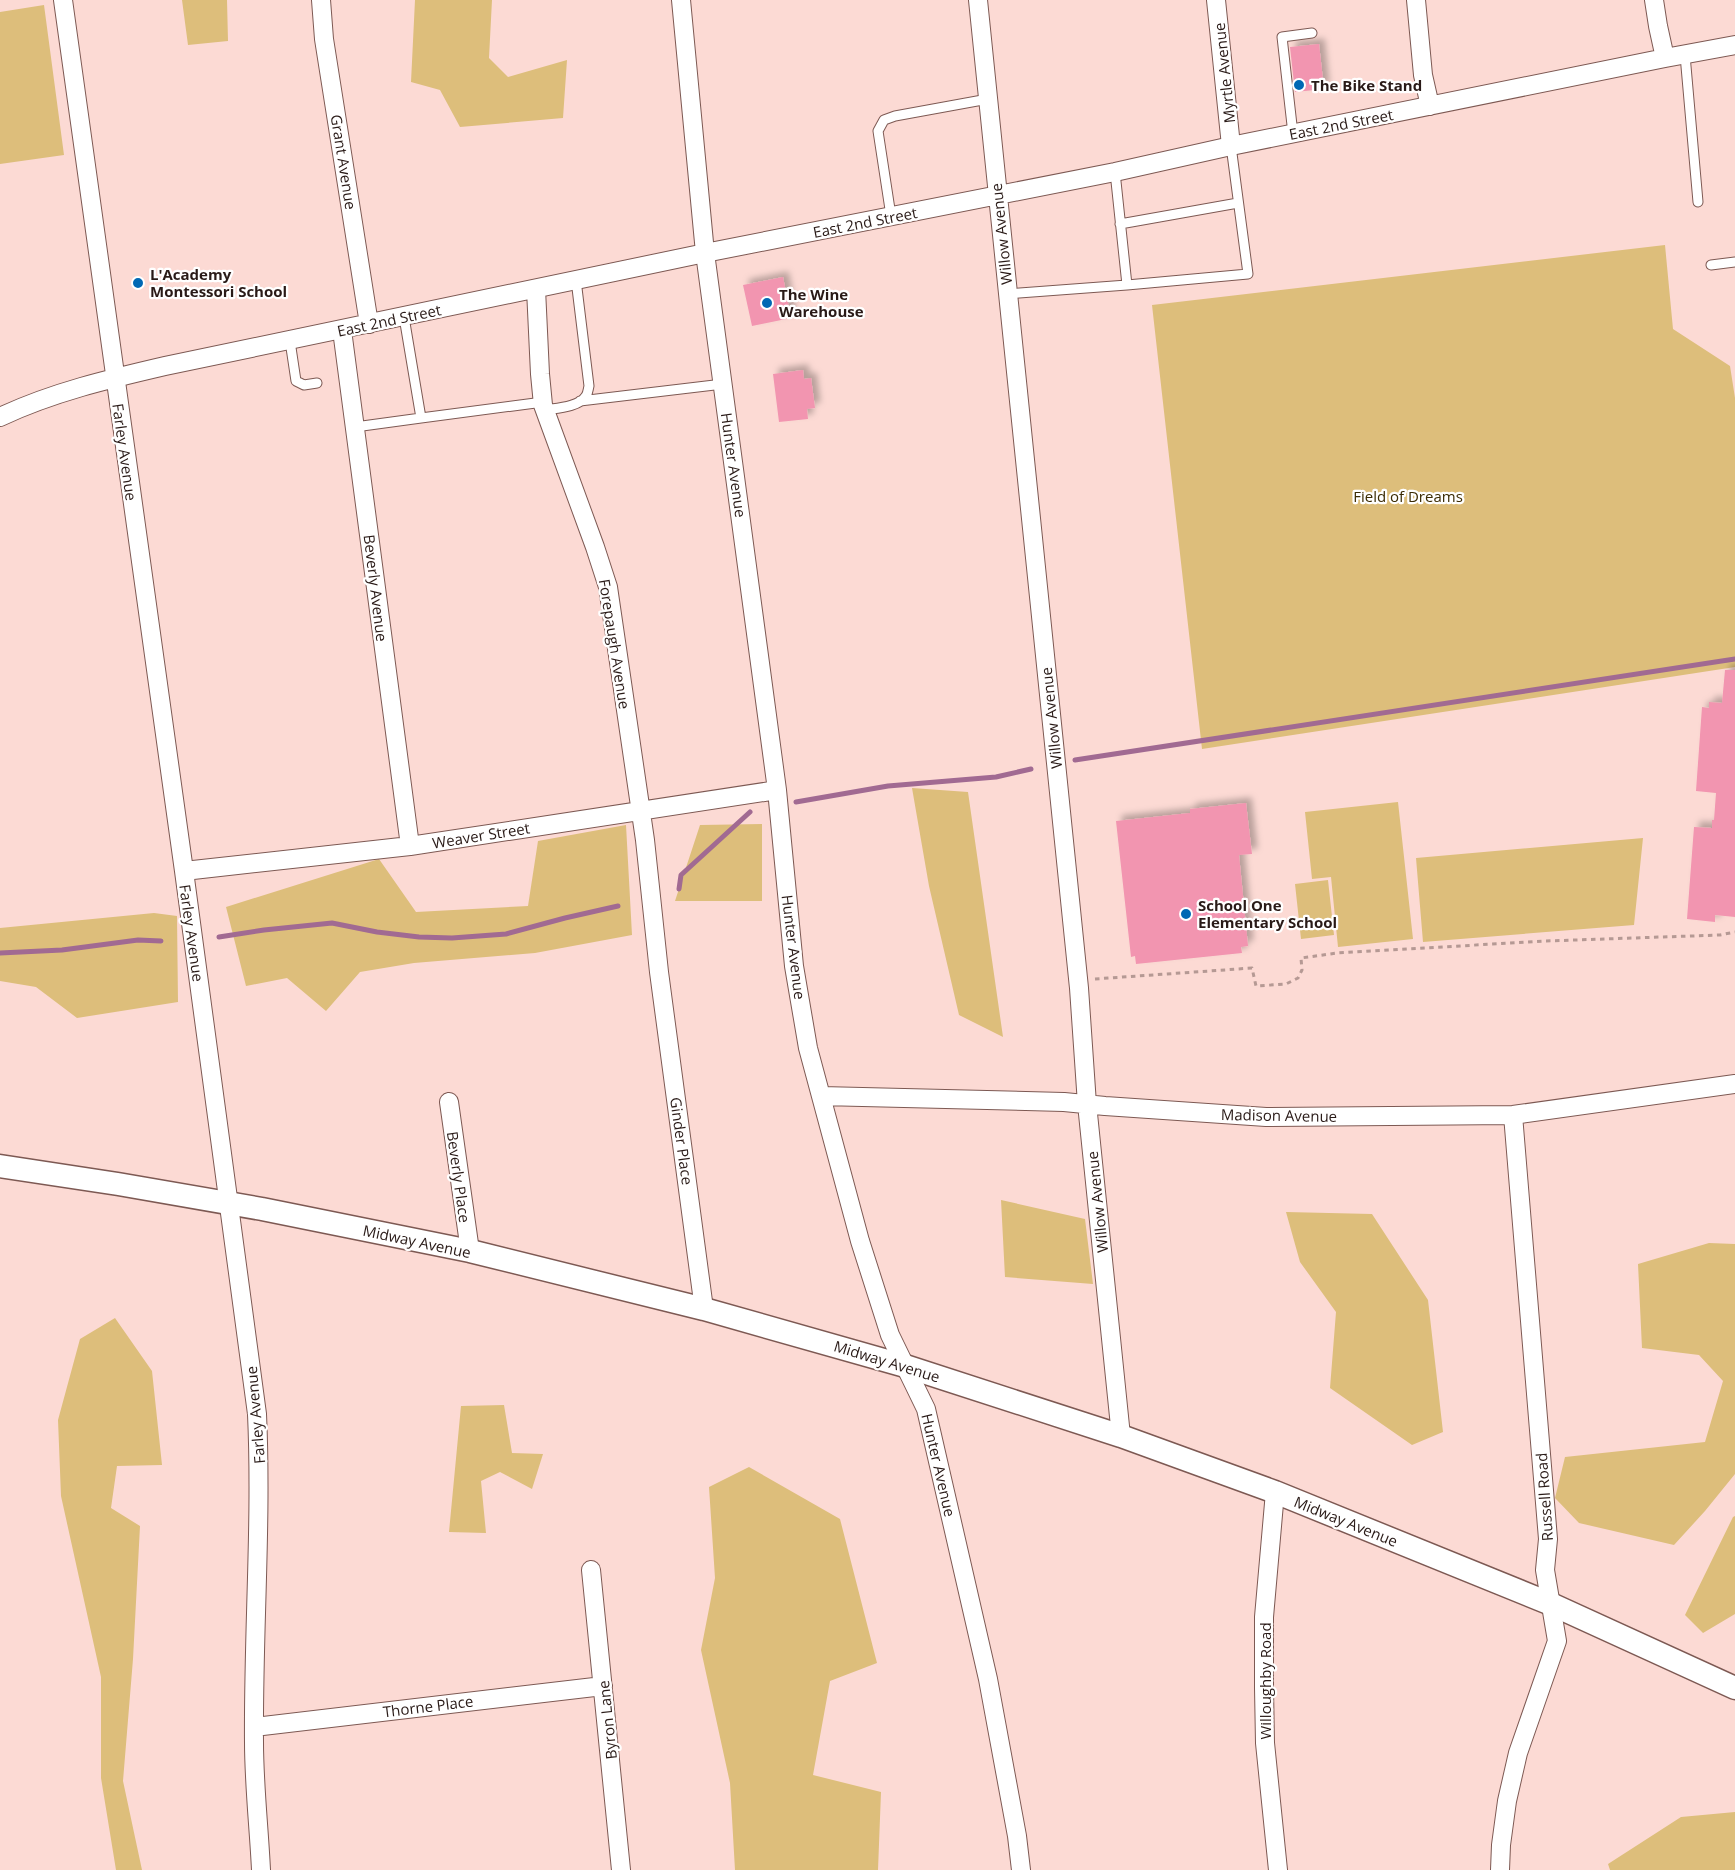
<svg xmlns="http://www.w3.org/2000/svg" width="1735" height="1870" font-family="'Open Sans',sans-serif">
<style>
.green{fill:#ddbe7b}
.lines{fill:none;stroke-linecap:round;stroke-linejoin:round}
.stream{stroke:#a16a92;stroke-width:5}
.building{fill:#f295b0;filter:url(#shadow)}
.service-casing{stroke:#7d5953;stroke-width:11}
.minor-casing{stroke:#7d5953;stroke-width:20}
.tertiary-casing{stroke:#7d5953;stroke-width:25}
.path{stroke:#b59994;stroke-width:3;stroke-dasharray:4.5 4.5;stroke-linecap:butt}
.service{stroke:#fff;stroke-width:9}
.minor{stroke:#fff;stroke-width:18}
.tertiary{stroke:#fff;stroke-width:22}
.poi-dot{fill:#0068b4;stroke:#fff;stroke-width:2}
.labels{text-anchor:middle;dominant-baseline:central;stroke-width:4.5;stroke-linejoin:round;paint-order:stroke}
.street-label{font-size:15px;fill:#291a17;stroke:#fff}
.poi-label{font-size:15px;font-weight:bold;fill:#291a17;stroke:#fff;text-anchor:start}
.park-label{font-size:15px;fill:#3b2b03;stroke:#fff}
</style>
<defs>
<filter id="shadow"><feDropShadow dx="5.5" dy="-5.5" stdDeviation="3" flood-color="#0004"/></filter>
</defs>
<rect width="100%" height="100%" fill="#fcdad4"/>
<path class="green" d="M182,0H227L228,41L188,45Z
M415,0H492L489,58L508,77L567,60L563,118L460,127L440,90L411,82Z
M44,5L64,155L0,164V12Z
M1665,245L1673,329L1730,366L1735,398V667L1202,749L1152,305Z
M912,788L968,792L1003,1037L959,1015L929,886Z
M1398,802L1413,939L1338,947L1331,877L1312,879L1305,812Z
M762,824V901H675L700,825Z
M626,825L632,935L535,953L414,963L360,972L326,1011L287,978L246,986L226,907L379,859L416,912L528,906L538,841Z
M1643,838L1634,925L1423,942L1416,858Z
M1328,880L1334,935L1301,939L1295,884Z
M154,913L177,916L178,1002L77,1018L36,987L0,981V928Z
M1001,1200L1085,1219L1093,1284L1005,1277Z
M1286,1212L1372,1214L1428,1300L1443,1432L1412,1445L1330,1388L1336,1312L1300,1262Z
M1709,1243L1735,1244V1474L1705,1511L1674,1545L1579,1523L1555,1498L1565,1457L1705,1442L1723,1381L1699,1355L1642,1348L1638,1264Z
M115,1318L152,1371L162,1465L117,1466L111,1508L140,1526L133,1659L123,1781L142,1870H116L101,1778V1677L61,1496L58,1420L80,1339Z
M504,1405L512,1453L543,1454L532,1489L500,1472L481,1481L486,1533L449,1532L461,1406Z
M749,1467L840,1519L877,1663L830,1681L813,1775L881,1792L878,1870H735L730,1783L701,1650L715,1578L709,1487Z
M1735,1516V1614L1703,1633L1685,1615L1733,1517Z
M1735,1812V1870H1610L1608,1864L1681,1817Z"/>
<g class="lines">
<path class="stream" d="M1075,760L1735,659
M796,802L888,786L996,777L1031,769
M679,889L681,875L750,812
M219,937L264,930L332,923L377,932L419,937L452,938L506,934L565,918L618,906
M0,953L62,950L138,940L161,941"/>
</g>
<path class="building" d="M1319,44L1324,89L1295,92L1290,47Z
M783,277L791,318L752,326L743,285Z
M803,370L804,379L811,378L815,408L807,409L808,419L779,422L773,374Z
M1725,670H1735V917L1715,915V922L1687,919L1694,827L1712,828V820H1714L1716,793L1696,791L1702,707L1709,708V702L1722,703Z
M1246,803L1252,854L1239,855L1248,946L1241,947L1242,953L1136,964L1135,956L1131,957L1116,821L1190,813V809Z"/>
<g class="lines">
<g class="service-casing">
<path id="service" d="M1685,55L1698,202
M1293,134L1282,37L1312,33
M891,216L878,131L884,120L895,116L988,99
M1120,224L1238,203
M1711,265L1735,262
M1127,285L1248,274L1231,146
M1007,294L1127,285L1115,172
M404,317L421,418L543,402
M290,341L296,381L304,385L317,383
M580,401L723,384
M545,410C557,408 579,407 586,396C588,393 588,390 589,386L576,280
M355,427L421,418"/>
</g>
<g class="minor-casing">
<path id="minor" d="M63,0L184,871L257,1414C262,1523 253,1633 254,1742C254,1785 259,1828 261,1870
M321,0L324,39L369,324
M681,0L705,253L777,790L794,966L808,1048L860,1241L890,1335L926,1409L988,1679L1017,1836L1021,1870
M978,0L1079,988L1087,1104L1121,1436
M1216,0L1231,146
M1416,0L1423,75L1430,106
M1654,0L1658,26L1665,58
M536,289L540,374L543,405L595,547L608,587L645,840L659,972L704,1309
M342,330L410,846
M0,417C53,392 109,379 165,366L705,253L1115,172L1231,146L1665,58L1735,45
M184,871L410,846L777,790
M821,1096L1064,1102L1105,1106L1266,1117L1513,1115L1735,1084
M449,1102L470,1251
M1275,1492L1264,1617V1688L1265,1743L1278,1870
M591,1570L621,1870
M254,1727L603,1686
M1500,1870L1501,1845L1507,1801L1518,1753L1557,1641L1545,1570L1548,1539L1513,1115"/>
</g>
<g class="tertiary-casing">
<path id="tertiary" d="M0,1166L118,1184L262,1209L470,1251L704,1309L905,1366L1121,1436L1275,1492L1551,1604L1735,1688"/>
</g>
<path class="path" d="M1095,979L1252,968L1256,986L1286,984L1298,978L1302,970L1301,958L1337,953L1546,941L1720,935L1735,932"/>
<use href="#service" class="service"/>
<use href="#minor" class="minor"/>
<use href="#tertiary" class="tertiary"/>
</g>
<g class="poi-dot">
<circle cx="1299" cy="85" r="6"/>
<circle cx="138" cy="283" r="6"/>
<circle cx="767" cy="303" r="6"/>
<circle cx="1186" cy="914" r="6"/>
</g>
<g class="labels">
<g class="street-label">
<text transform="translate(1224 73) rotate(-96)">Myrtle Avenue</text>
<text transform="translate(1341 124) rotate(-11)">East 2nd Street</text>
<text transform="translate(344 162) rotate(81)">Grant Avenue</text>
<text transform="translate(865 222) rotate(-11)">East 2nd Street</text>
<text transform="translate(1001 234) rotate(-96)">Willow Avenue</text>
<text transform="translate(389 320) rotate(-12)">East 2nd Street</text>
<text transform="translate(125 452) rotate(82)">Farley Avenue</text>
<text transform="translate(734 465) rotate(82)">Hunter Avenue</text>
<text transform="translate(376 588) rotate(83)">Beverly Avenue</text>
<text transform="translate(615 644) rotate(81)">Forepaugh Avenue</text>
<text transform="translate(1051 718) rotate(-96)">Willow Avenue</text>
<text transform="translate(481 835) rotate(-9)">Weaver Street</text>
<text transform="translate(192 933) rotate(82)">Farley Avenue</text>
<text transform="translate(794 947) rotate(83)">Hunter Avenue</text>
<text transform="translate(1279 1115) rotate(1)">Madison Avenue</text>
<text transform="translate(682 1141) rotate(82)">Ginder Place</text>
<text transform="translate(459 1177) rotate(82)">Beverly Place</text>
<text transform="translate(1097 1202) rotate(-96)">Willow Avenue</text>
<text transform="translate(417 1241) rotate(12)">Midway Avenue</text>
<text transform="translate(887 1361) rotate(17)">Midway Avenue</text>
<text transform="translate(255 1415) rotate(-95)">Farley Avenue</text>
<text transform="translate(939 1465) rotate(77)">Hunter Avenue</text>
<text transform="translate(1544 1497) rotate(-94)">Russell Road</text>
<text transform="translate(1346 1521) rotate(22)">Midway Avenue</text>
<text transform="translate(1265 1681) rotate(-90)">Willoughby Road</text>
<text transform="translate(428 1706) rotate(-7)">Thorne Place</text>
<text transform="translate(607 1720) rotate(-96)">Byron Lane</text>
</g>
<g class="poi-label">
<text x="1311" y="85">The Bike Stand</text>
<text x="150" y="274">L'Academy<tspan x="150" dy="17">Montessori School</tspan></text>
<text x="779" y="294">The Wine<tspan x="779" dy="17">Warehouse</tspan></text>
<text x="1198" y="905">School One<tspan x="1198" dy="17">Elementary School</tspan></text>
</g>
<g class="park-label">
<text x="1408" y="496">Field of Dreams</text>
</g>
</g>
</svg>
